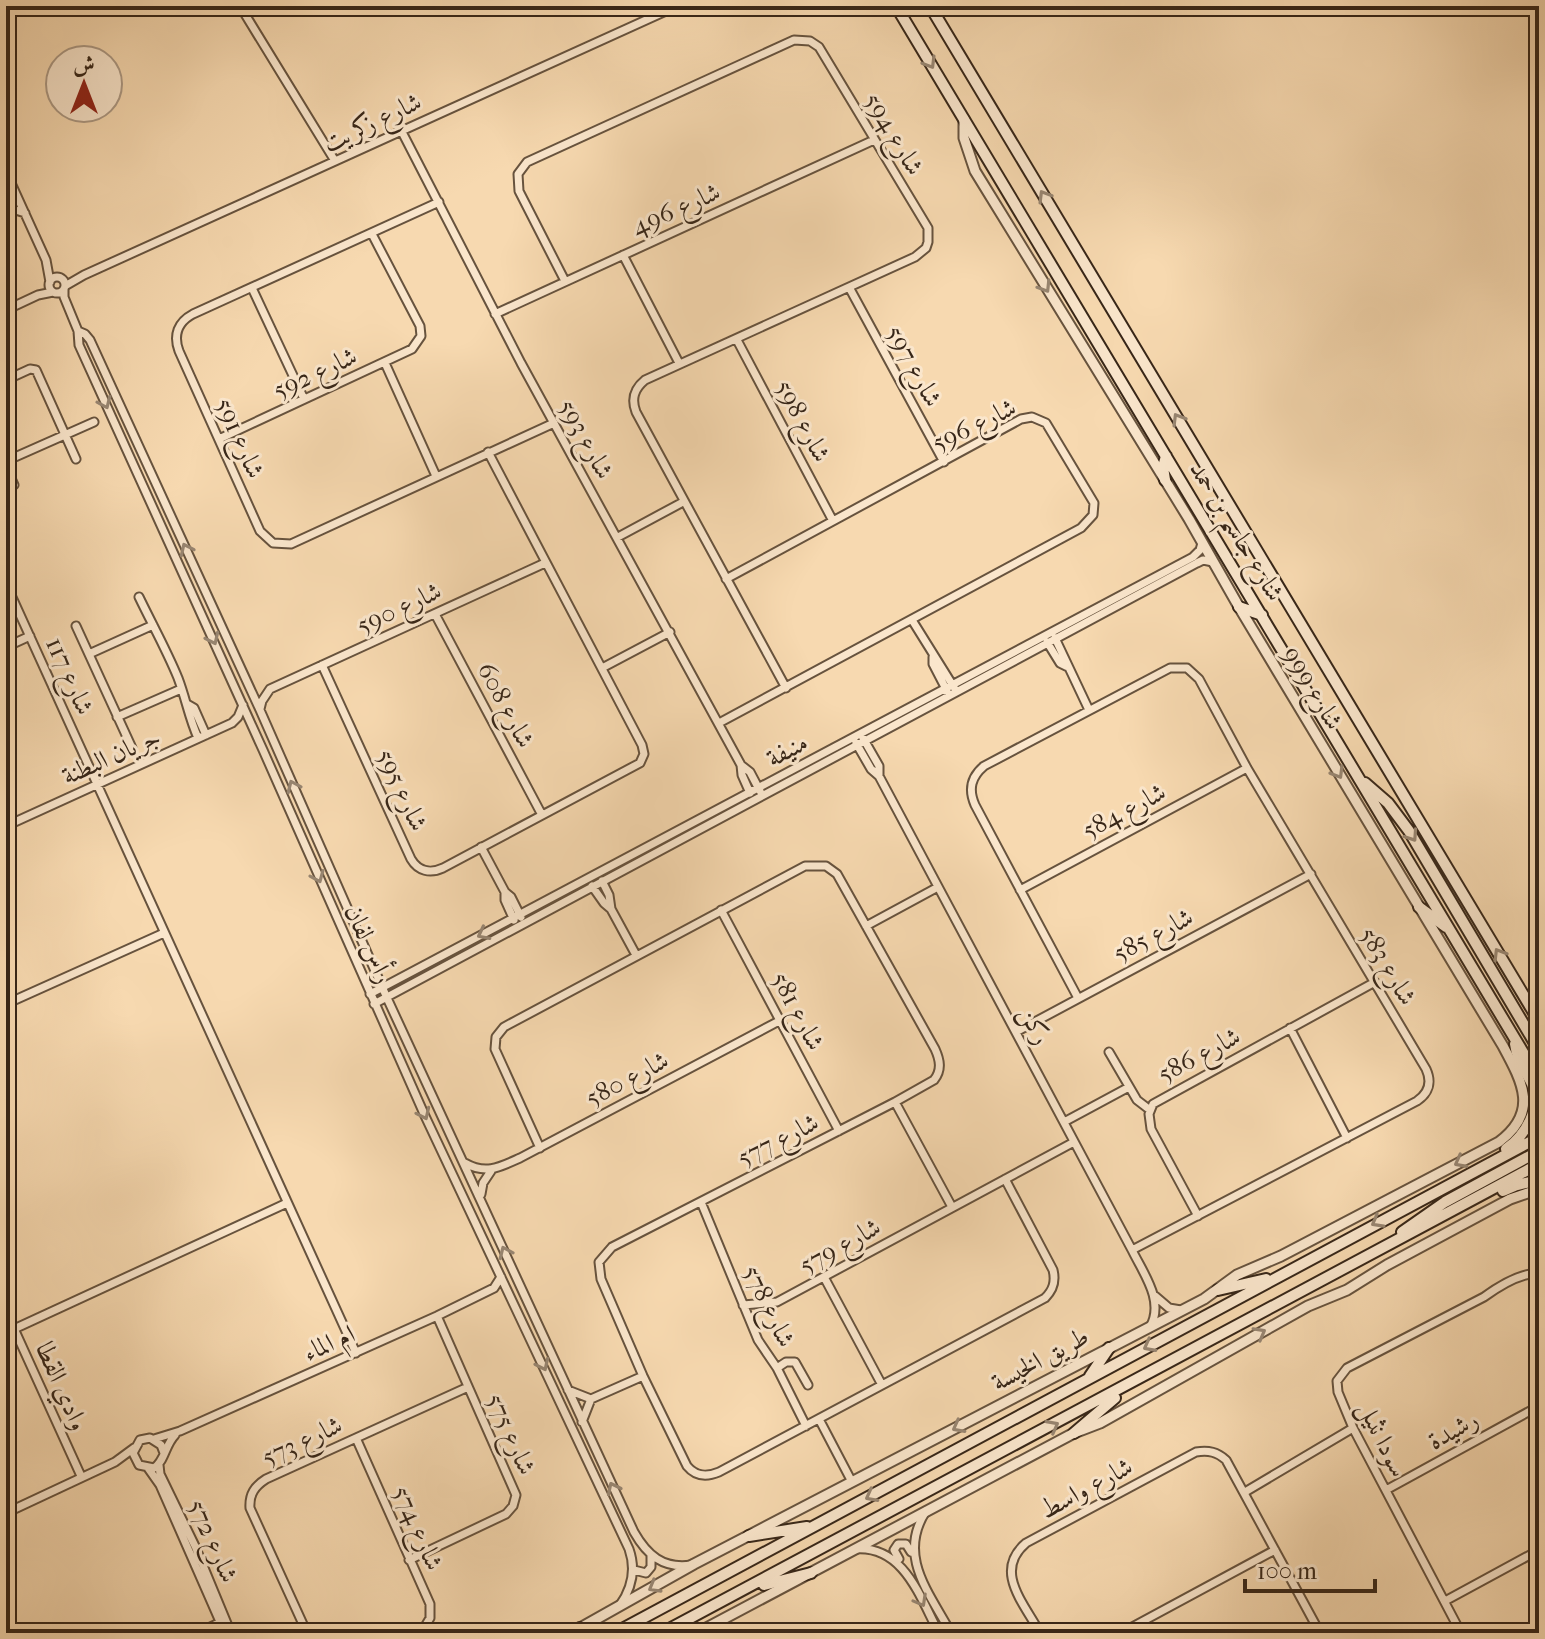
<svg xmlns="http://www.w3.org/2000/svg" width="1545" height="1639" font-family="'IM FELL French Canon',Amiri,serif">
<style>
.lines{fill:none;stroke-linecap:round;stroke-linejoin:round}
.minor-casing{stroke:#67533e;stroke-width:11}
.tertiary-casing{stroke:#67533e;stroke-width:13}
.secondary-casing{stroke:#372618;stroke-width:14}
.minor{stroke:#fae6cc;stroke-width:7}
.tertiary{stroke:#fae6cc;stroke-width:9}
.secondary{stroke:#fae6cc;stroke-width:10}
.oneway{stroke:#988672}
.labels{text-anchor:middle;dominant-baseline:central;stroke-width:6;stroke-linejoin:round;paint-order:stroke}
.street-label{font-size:26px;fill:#372618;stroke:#fae6cc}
</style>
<rect width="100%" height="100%" fill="#f7d9b0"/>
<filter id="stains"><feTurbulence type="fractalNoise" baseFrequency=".0025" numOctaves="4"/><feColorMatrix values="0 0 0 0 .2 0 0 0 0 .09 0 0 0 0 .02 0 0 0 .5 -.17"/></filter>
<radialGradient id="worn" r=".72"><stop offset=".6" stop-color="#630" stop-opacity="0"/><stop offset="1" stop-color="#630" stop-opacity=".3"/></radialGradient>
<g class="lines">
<g class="minor-casing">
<path id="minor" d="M240,6L335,161
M401,130L521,363L741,765L750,772L760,791
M6,172L46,260L50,282
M439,202L193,314C178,322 173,335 179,351L260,531L273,543L291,544L554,423
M6,207L25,213
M623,255L679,363
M49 285a8 8 0 1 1 16 0a8 8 0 1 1-16 0Z
M565,281L519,191L518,174L527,162L794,40L810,41L819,47L928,228V242L926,248L915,257L645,380C634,389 631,399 636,412L786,688
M65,286L84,275L677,6
M252,288L304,399
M64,289V297L78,331L79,345L263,750L425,1116L629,1549C636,1569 632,1588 620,1605
M850,289L944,462
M6,310L38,295L53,292
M495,314L874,140
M78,331L85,334L90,340L260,710L387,998L634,1532C647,1555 663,1569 691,1565
M737,340L833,521
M385,363L436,476
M6,380L30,369L36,370L76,459
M219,439L412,349L421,336L420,326L372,234
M6,461L94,422
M6,467L14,485
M618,537L683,502
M6,584L356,1353
M139,597C152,624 167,651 178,678C186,699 189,718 198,738
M435,614L542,815
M912,620L955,689
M76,626L132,748
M1055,638L1089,710
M1047,642L1060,663L1066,666
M6,647L30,636
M89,654L153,625
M933,657V664L947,691
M322,665L411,859C418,871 430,874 443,868L640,763L644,754L642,745L488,452
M602,668L670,632
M187,704L194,708L206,735
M260,709L262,701L270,689L545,563
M117,717L181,689
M719,723L1081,528L1093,515L1094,503L1046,423L1032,417L1021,419L726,579
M863,738L879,766V776
M856,743L871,769L879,776L1132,1250C1143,1273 1165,1301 1150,1327
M741,765L742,775L750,793
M6,826L232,723L238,717L243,705
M481,847L505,892L511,897L521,917
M602,881L609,895L611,909
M592,886L604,903L611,909L636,955
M1020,890L1247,768
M505,892V900L514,920
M721,910L839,1131
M866,926L938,887
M370,994L1193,557L1200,550L1202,543
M1078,998L975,805C968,789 971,777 984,766L1170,668H1187L1199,679L1247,768L1426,1069C1432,1082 1429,1093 1417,1101L1132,1250
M6,1004L164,933
M374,1004L1197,563L1203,560L1213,562
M1290,1028L1347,1138
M1016,1032L1311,874
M1109,1052L1137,1100L1150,1110
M895,1102L952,1207
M1064,1122L1129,1087
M540,1148L495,1049L496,1037L504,1027L805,866H826L837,874L935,1049C940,1060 942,1070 934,1080L895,1102L612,1247L599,1262L601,1279L643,1376L687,1466C696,1477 707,1477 719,1472L1045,1298C1053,1290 1056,1282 1053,1270L1005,1179
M465,1163C486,1175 500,1167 520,1158L781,1020
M481,1194L483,1183L491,1171
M701,1202L758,1340L777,1368L806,1426
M1198,1216L1151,1129L1149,1114L1153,1104L1375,982
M824,1277L882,1385
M1155,1296L1169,1308L1181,1310
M743,1305L777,1302L1074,1142
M6,1311L81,1476
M14,1329L287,1203
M777,1368L786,1362H795L808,1385
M568,1390L591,1399
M819,1419L852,1482
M582,1422L591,1399L643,1376
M356,1438L430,1604V1618L421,1633
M154,1439L180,1431L437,1316L494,1288L501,1277
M164,1453L161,1445L150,1438L140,1440L133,1453L139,1465L154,1468C165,1461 165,1445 175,1435
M159,1465L160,1474L195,1546L231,1633
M148,1468L160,1485L225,1633
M1386,1490L1539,1406
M1245,1492L1353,1428
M926,1511C897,1556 929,1592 951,1633
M6,1513L115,1462L134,1448
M855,1549C904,1545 920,1598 939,1633
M899,1559L894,1550L898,1544H906L911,1552
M409,1560L506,1514L513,1506L516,1495L437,1316
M634,1570L646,1573L651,1567V1556
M1445,1601L1539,1550
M198,1633L223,1621
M307,1633L250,1508C249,1494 255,1486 266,1479L468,1387
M1040,1633C1024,1603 993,1571 1026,1543L1196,1452C1209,1450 1217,1452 1226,1460L1320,1633
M1121,1633L1275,1550
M1461,1633L1353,1428L1338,1392L1337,1381L1347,1368L1484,1297C1499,1286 1520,1273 1539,1273"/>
</g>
<g class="tertiary-casing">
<path id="tertiary" d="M575,1631L694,1564L1204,1299L1237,1275L1281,1256L1499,1142C1539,1112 1523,1083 1503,1046L1239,607L1189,519L975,171L964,138V119
M697,1633L1074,1433L1100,1423L1308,1306L1347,1290L1387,1265L1510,1199L1539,1189"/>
</g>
<g class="secondary-casing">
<path id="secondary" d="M896,6L1539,1079
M930,6L1539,1021
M1165,480L1163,467L1166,456
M1239,607L1262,615
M1365,783L1388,803L1409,831L1539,1050
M1419,907L1446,927
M1506,1149C1525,1136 1542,1108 1532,1084C1525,1070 1517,1060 1515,1044
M1503,1191L1517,1185L1539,1180
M1402,1232L1445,1202L1539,1151
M1218,1290L1266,1279
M1090,1376L1109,1348
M1074,1433L1115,1398
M749,1536L807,1527
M764,1585L811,1573
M575,1633L580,1628
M615,1633L1539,1137
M662,1633L1539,1164"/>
</g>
<use href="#minor" class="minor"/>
<use href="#tertiary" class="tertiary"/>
<use href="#secondary" class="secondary"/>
</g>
<defs><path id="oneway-chevron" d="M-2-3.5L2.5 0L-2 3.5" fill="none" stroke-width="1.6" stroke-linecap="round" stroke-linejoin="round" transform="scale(2)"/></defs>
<g class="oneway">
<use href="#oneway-chevron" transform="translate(930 63) rotate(59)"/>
<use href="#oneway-chevron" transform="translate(1044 196) rotate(-121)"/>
<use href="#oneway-chevron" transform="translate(1045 287) rotate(58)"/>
<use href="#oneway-chevron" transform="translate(105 403) rotate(66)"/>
<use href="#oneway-chevron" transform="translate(1178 419) rotate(-121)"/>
<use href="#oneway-chevron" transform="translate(186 549) rotate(-115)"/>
<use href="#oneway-chevron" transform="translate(213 639) rotate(65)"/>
<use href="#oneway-chevron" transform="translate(1338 773) rotate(59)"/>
<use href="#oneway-chevron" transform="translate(293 786) rotate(-114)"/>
<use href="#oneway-chevron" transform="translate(1412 836) rotate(56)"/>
<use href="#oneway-chevron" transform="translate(318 877) rotate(67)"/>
<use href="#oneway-chevron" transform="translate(483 934) rotate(153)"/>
<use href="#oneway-chevron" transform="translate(1499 954) rotate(-121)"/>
<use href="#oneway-chevron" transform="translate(424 1114) rotate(65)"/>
<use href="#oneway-chevron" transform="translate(1460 1162) rotate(152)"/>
<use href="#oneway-chevron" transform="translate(1377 1222) rotate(151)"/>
<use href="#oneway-chevron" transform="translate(505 1252) rotate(-114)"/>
<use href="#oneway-chevron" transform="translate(1260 1333) rotate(-29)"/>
<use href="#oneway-chevron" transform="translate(1149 1346) rotate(152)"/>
<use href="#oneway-chevron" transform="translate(543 1365) rotate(65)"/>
<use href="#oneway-chevron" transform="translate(1053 1426) rotate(-28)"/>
<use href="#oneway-chevron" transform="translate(958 1427) rotate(152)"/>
<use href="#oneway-chevron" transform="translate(613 1488) rotate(-116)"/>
<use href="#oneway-chevron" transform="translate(871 1496) rotate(152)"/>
<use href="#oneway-chevron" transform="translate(654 1587) rotate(150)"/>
<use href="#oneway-chevron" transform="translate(921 1601) rotate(61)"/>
</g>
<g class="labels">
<g class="street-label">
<text transform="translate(372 122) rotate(-25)">شارع زكريت</text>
<text transform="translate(894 134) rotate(59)">شارع 594</text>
<text transform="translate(676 209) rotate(-24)">شارع 496</text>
<text transform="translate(914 366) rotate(61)">شارع 597</text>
<text transform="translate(315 373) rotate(-25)">شارع 592</text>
<text transform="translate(803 421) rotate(62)">شارع 598</text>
<text transform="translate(974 425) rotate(-26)">شارع 596</text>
<text transform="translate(240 438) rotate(66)">شارع 591</text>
<text transform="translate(586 439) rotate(61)">شارع 593</text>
<text transform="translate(1237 531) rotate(59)">شارع جاسم بن حمد</text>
<text transform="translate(399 608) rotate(-25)">شارع 590</text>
<text transform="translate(70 676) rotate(66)">شارع 117</text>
<text transform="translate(1313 688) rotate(59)">شارع 999</text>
<text transform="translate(506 705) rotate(62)">شارع 608</text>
<text transform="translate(787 750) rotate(-28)">منيفة</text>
<text transform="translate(111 756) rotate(-24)">جريان البطنة</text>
<text transform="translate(402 790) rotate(65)">شارع 595</text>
<text transform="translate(1124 811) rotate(-28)">شارع 584</text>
<text transform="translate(1153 935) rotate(-28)">شارع 585</text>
<text transform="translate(369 944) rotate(66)">رأس لفان</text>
<text transform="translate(1388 966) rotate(59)">شارع 583</text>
<text transform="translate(798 1011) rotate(62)">شارع 581</text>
<text transform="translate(1035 1025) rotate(62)">ركن</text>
<text transform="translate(1199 1055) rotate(-28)">شارع 586</text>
<text transform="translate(627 1079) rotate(-28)">شارع 580</text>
<text transform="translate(778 1140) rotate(-27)">شارع 577</text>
<text transform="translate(840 1246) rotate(-29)">شارع 579</text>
<text transform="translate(769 1306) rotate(64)">شارع 578</text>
<text transform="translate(329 1343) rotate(-24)">ام الماء</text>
<text transform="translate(1040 1359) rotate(-28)">طريق الخيسة</text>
<text transform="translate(62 1386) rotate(66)">وادي القطا</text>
<text transform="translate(1453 1430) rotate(-29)">رشيدة</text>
<text transform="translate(511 1434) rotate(66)">شارع 575</text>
<text transform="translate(1383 1439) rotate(64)">سودا نثيل</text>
<text transform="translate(302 1441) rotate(-25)">شارع 573</text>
<text transform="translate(1086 1488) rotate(-28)">شارع واسط</text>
<text transform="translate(418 1528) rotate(66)">شارع 574</text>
<text transform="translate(213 1541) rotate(66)">شارع 572</text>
</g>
</g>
<rect width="1545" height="1639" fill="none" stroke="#f7d9b0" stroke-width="32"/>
<rect x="8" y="8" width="1529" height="1623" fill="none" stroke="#372618" stroke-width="4"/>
<rect x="16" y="16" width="1513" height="1607" fill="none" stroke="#372618" stroke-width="2"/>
<g transform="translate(84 84)"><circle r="38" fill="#fae6cc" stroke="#ac9984" stroke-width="2"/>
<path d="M0-6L14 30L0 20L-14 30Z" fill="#8f2418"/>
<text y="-12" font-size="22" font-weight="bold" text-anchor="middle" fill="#372618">ش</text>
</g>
<path d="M1245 1579v12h130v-12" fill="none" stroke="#372618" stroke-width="4"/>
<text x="1257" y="1579" font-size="24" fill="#372618" stroke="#fae6cc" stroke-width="6" paint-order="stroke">100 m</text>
<rect width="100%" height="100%" filter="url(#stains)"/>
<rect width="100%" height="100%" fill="url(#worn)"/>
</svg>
